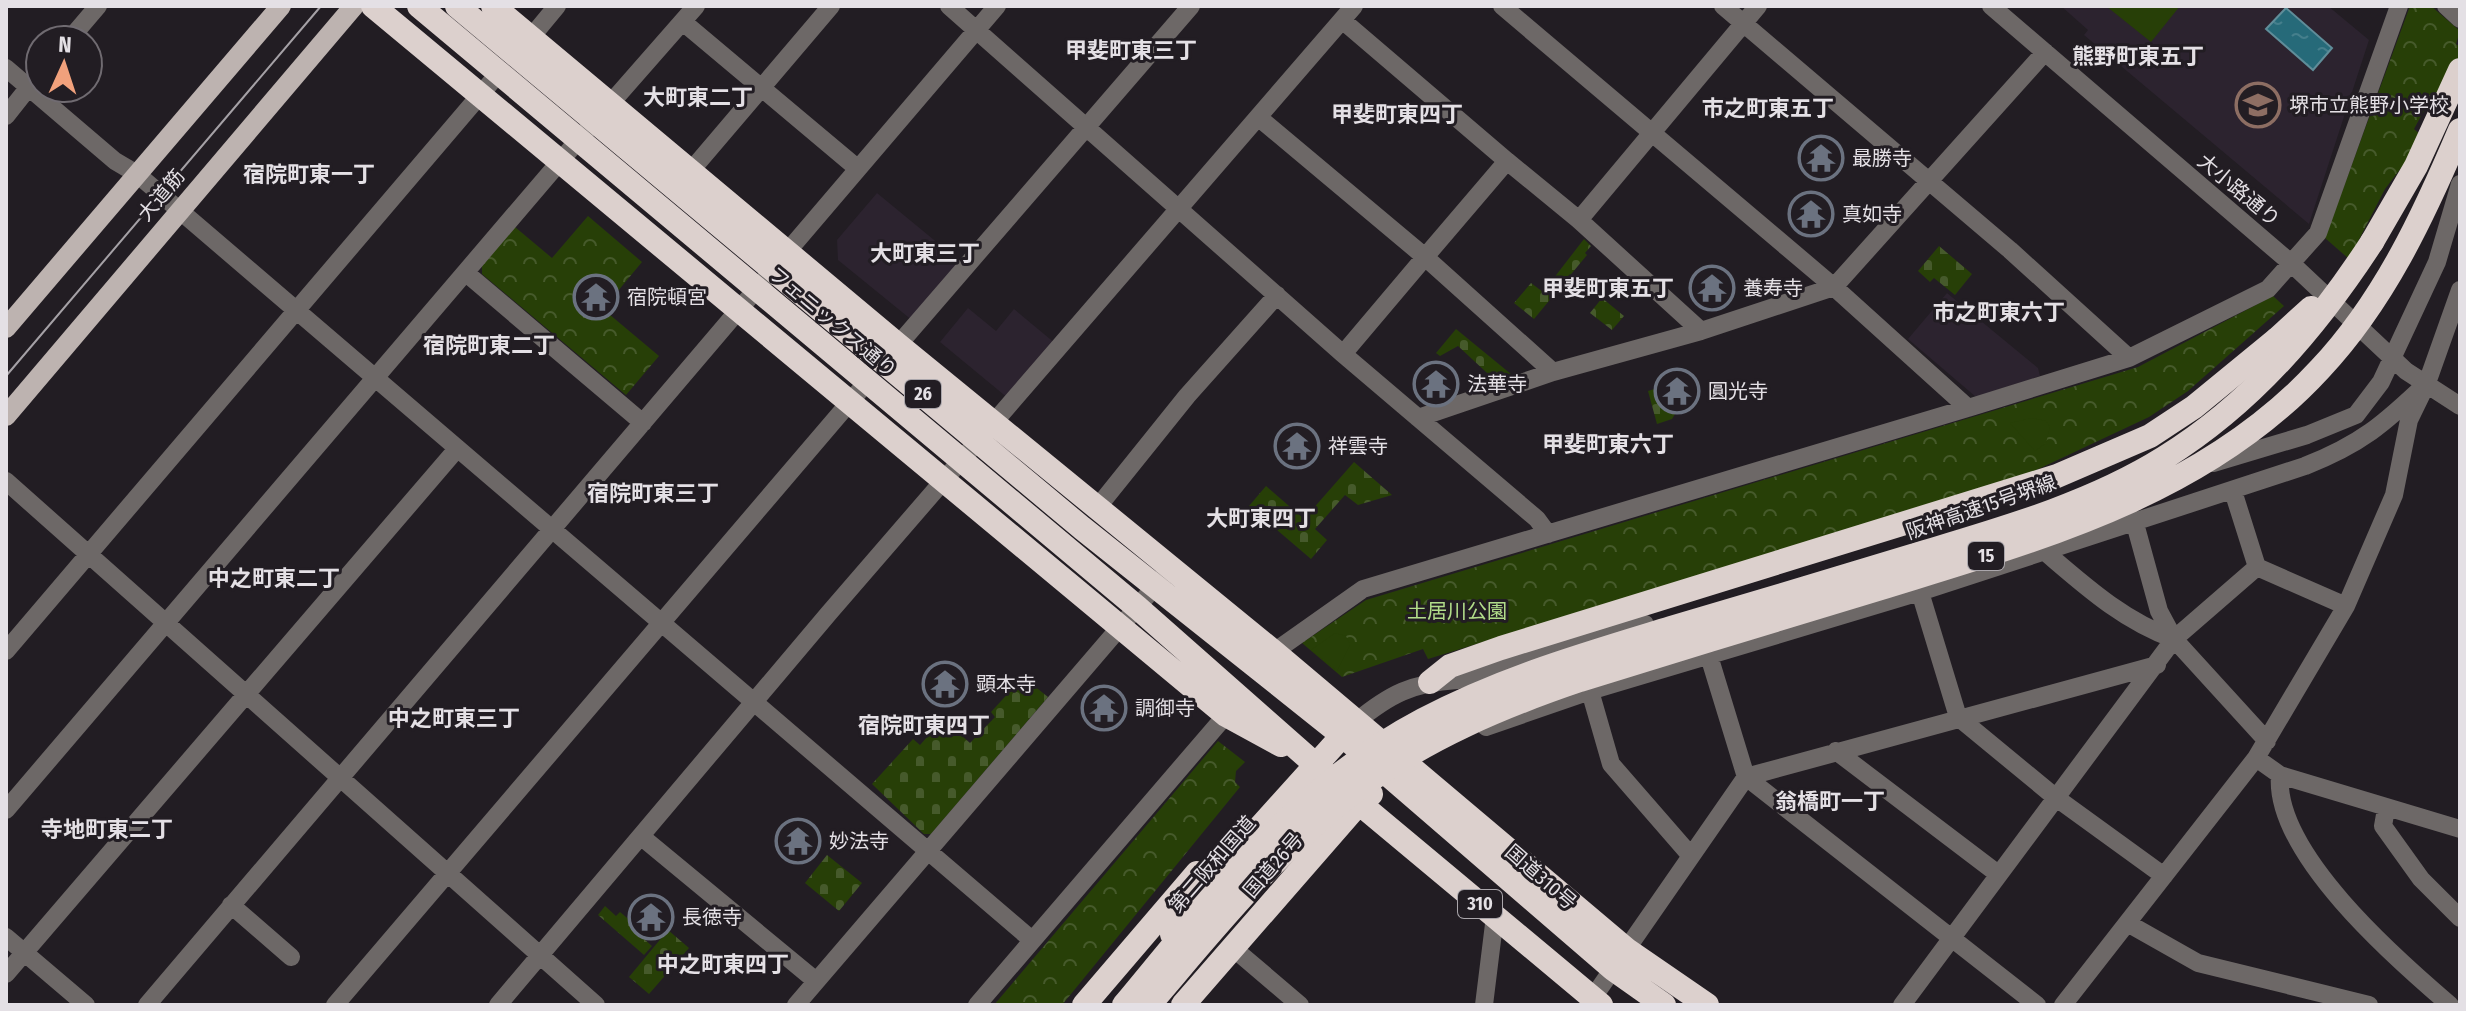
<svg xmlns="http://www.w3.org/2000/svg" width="2466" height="1011" font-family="'Fira Sans Condensed','Noto Sans JP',sans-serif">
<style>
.built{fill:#2c232f}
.forest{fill:url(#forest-crowns)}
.cemetery{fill:url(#cemetery-stones)}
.garden{fill:#273f07}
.water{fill:url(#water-ripples);stroke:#5f8d99;stroke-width:2}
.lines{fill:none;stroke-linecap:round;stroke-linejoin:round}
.minor{stroke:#6d6867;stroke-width:18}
.major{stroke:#bdb3b0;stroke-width:20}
.highway{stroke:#dcd0cd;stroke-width:24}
.tram{stroke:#a5a1a6;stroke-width:2}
.highway-bridge{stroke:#dcd0cd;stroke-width:24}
.labels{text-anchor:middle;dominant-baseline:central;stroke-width:6;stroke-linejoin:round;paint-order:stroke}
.shield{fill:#221d23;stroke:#aaa6ab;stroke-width:2}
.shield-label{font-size:18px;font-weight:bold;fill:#e4e0e5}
.poi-label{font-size:20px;fill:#e4e0e5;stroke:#221d23;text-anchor:start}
.street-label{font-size:20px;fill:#e4e0e5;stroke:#221d23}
.park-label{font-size:20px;fill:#b2dd8a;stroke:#221d23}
.neighbourhood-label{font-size:22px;font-weight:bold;fill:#e4e0e5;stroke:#221d23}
</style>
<defs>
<pattern id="forest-crowns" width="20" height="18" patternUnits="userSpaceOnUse" patternTransform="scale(2)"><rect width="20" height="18" fill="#273f07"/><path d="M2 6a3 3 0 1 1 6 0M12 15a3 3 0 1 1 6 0" fill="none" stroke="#465a2b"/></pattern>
<pattern id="cemetery-stones" width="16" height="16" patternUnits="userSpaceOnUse" patternTransform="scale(2)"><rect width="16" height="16" fill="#273f07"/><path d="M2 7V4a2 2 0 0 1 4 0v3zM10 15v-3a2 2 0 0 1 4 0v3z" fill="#465a2b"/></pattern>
<pattern id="water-ripples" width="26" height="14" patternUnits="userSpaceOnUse" patternTransform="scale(2)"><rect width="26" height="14" fill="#266a79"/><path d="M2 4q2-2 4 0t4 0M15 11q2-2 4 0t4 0" fill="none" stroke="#457f8c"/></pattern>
</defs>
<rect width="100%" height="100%" fill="#221d23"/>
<path class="built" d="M2061,6H2328L2369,40L2309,224L2084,35L2088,30Z
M877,193L962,263L913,321L838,260L837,240Z
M1947,293L2038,368L2040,376L1976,397L1908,339Z
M968,308L996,331L1014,309L1056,344L1009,399L940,342Z"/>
<path class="forest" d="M2410,6H2431L2460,31L2456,44L2460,47V100L2434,92L2414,129L2424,138L2385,189L2349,259L2325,238Z
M588,216L642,262L603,309L659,356L626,395L482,274V266L515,227L552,258Z
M2273,296L2284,306L2188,391L2149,417L2032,472L1428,659L1423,649L1342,677L1302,643L1366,600L2138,367Z
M1218,741L1245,762L1236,771L1235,782L1240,787L1062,1005H994Z"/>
<path class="cemetery" d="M1584,239L1591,246L1585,253L1587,255L1534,319L1514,303L1531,283L1543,292Z
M1939,246L1972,274L1955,295L1934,278L1930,282L1918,271Z
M1602,298L1624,316L1612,330L1590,313Z
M1456,329L1517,379L1500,385L1458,346L1440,356L1436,353Z
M1664,386L1675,414L1672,419L1657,424L1648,391Z
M1354,462L1392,495L1358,505L1345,495L1315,529L1327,540L1311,559L1249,506L1266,486L1304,519Z
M1023,677L1048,697L931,834H924L872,784L913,739L920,745L943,719L970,743L995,717L991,712Z
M827,855L862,883L839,911L805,883Z
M605,906L616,916L620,912L632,922L629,926L652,946L644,955L598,915Z
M668,930L689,948L649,994L629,977Z"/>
<path class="garden" d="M2106,6H2180L2151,42Z
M2032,418L2046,421L2050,427L2046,443L2035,451L2010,423Z
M1335,633L1346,636L1350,645L1337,671L1311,650Z"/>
<path class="water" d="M2286,8L2332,48L2313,70L2266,29Z"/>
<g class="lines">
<path class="minor" d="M949,6L1343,354L1537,519L1548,534
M1723,6L2010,250L2129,358
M1991,6L2292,264L2406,371L2460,406
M2446,6L2460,19
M1342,20L1507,161
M683,22L857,168
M69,40L98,6
M523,47L557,6
M6,68L115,161L137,174L1032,940
M603,112L696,6
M6,116L40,73
M1258,117L1425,257L1343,354
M683,180L831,6
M781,259L997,6
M466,273L643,423
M1701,331L1579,220L1758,6
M892,352L1191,6
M1553,372L1701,331L1834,287L2045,52
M1968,408L2129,358L2268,289L2318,233L2399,6
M1418,418L1553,372L1425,257L1507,161L1579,220
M2213,463L2307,435L2356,415L2381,382L2437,262L2460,184
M6,481L596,1005
M1097,508L1187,396L1277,295
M2134,520L2159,611L2174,639L2267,741
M2044,551C2085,586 2122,620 2174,639
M2257,567L2346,606
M1920,592L1958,717L2055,797L2164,876
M6,651L498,74
M1274,652L1363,589L1968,408L1834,287L1502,6
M1709,656L1746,777L2037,1005
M1590,691L1611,764L1691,856
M1356,722C1390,694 1412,683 1457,680L1645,624
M1486,727L1590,691L1920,592L2305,466C2361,444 2384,424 2427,383
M1836,751L1998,874
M2256,758L2280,775L2460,829
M2280,775C2273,852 2396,959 2450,1005
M2386,809L2383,826L2421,879L2460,918
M6,810L586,131
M643,838L816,981
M231,905L291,957
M2129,924L2198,963L2369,1005
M6,937L86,1005
M1233,948L1300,1005
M6,974L456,450
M1592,999L1746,777L2157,665
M147,1005L765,279
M335,1005L867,382
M498,1005L829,613L1354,6
M796,1005L1163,577
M977,1005L1226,715
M1484,1005L1495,916
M1902,1005L2174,639L2257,567L2233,491
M2063,1005L2256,758L2346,606L2394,495L2409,420L2427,383L2460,290"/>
<path class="major" d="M6,328L281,6
M6,416L354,6"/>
<path class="highway" d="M373,6L1226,715L1281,745
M419,6L1138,608L1359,803L1601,1005
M457,6L1082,528L1342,735L1613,969L1664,1005
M493,6L898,345L1274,652L1627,950L1707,1005
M2372,242L2416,166L2460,70
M1430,682L1450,666L1501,648L2057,476L2150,436L2194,407L2277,339
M1172,934L1198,896L1351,726
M1084,1005L1197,873
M1183,1005L1359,803L1371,794"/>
<path class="tram" d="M6,376L321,6"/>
<path class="highway-bridge" d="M2277,339L2311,308
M1124,1005C1213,898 1297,786 1423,720C1502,678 1586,654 1671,628C1756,603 1840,578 1925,552C2005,528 2092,503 2164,458C2251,404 2316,328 2372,242
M1149,1005C1215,928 1279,847 1361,787C1427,738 1503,706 1580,680C1680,649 1781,618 1881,588C2039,539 2204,495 2320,369C2384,301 2424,215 2460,130"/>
</g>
<defs>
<g id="school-ring" transform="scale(2.3)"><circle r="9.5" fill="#221d23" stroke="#8d6e63" stroke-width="1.5"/><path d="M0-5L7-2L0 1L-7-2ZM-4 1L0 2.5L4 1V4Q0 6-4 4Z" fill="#8d6e63"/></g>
<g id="temple-ring" transform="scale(2.3)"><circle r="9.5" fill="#221d23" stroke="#6b7280" stroke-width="1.5"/><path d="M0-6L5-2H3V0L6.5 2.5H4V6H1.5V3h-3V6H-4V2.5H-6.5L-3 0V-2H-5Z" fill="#6b7280"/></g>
</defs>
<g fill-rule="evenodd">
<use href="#school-ring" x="2258" y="105"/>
<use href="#temple-ring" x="1821" y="158"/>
<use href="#temple-ring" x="1811" y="214"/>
<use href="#temple-ring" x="1712" y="288"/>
<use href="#temple-ring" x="596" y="297"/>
<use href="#temple-ring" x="1436" y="384"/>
<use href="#temple-ring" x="1677" y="391"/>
<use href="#temple-ring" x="1297" y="446"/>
<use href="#temple-ring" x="945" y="684"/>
<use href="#temple-ring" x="1104" y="708"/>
<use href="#temple-ring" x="798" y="841"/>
<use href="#temple-ring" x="651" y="917"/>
</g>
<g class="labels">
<g class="shield">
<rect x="905" y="380" width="36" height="28" rx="6"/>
<rect x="1968" y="542" width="36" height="28" rx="6"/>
<rect x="1458" y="890" width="44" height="28" rx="6"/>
</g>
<g class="shield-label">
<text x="923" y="394">26</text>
<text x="1986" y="556">15</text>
<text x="1480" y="904">310</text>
</g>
<g class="poi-label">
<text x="2289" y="105">堺市立熊野小学校</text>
<text x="1852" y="158">最勝寺</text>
<text x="1842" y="214">真如寺</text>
<text x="1743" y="288">養寿寺</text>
<text x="627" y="297">宿院頓宮</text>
<text x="1467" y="384">法華寺</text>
<text x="1708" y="391">圓光寺</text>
<text x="1328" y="446">祥雲寺</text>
<text x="976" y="684">顕本寺</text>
<text x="1135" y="708">調御寺</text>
<text x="829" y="841">妙法寺</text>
<text x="682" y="917">長徳寺</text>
</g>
<g class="street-label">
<text transform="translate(2239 190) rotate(40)">大小路通り</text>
<text transform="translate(161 195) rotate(-50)">大道筋</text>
<text transform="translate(833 322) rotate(40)">フェニックス通り</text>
<text transform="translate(1981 507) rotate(-19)">阪神高速15号堺線</text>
<text transform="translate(1212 864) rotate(-49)">第二阪和国道</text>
<text transform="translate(1273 865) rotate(-49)">国道26号</text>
<text transform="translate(1541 877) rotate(41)">国道310号</text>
</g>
<g class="park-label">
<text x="1457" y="611">土居川公園</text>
</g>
<g class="neighbourhood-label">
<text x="1131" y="50">甲斐町東三丁</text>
<text x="2138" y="56">熊野町東五丁</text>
<text x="698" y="97">大町東二丁</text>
<text x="1768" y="108">市之町東五丁</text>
<text x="1397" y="114">甲斐町東四丁</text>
<text x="309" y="174">宿院町東一丁</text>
<text x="925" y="253">大町東三丁</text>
<text x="1608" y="288">甲斐町東五丁</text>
<text x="1999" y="312">市之町東六丁</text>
<text x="489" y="345">宿院町東二丁</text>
<text x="1608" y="444">甲斐町東六丁</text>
<text x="653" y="493">宿院町東三丁</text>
<text x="1261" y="518">大町東四丁</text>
<text x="274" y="578">中之町東二丁</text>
<text x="454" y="718">中之町東三丁</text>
<text x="924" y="725">宿院町東四丁</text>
<text x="1830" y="801">翁橋町一丁</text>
<text x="107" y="829">寺地町東二丁</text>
<text x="723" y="964">中之町東四丁</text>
</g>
</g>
<rect width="2466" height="1011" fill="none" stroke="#e4e0e5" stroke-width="16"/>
<g transform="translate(64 64) rotate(3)"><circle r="38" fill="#221d23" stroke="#706b71" stroke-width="2"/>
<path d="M0-6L14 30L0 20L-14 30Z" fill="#f1a17c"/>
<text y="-12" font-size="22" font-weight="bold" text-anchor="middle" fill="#e4e0e5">N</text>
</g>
</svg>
